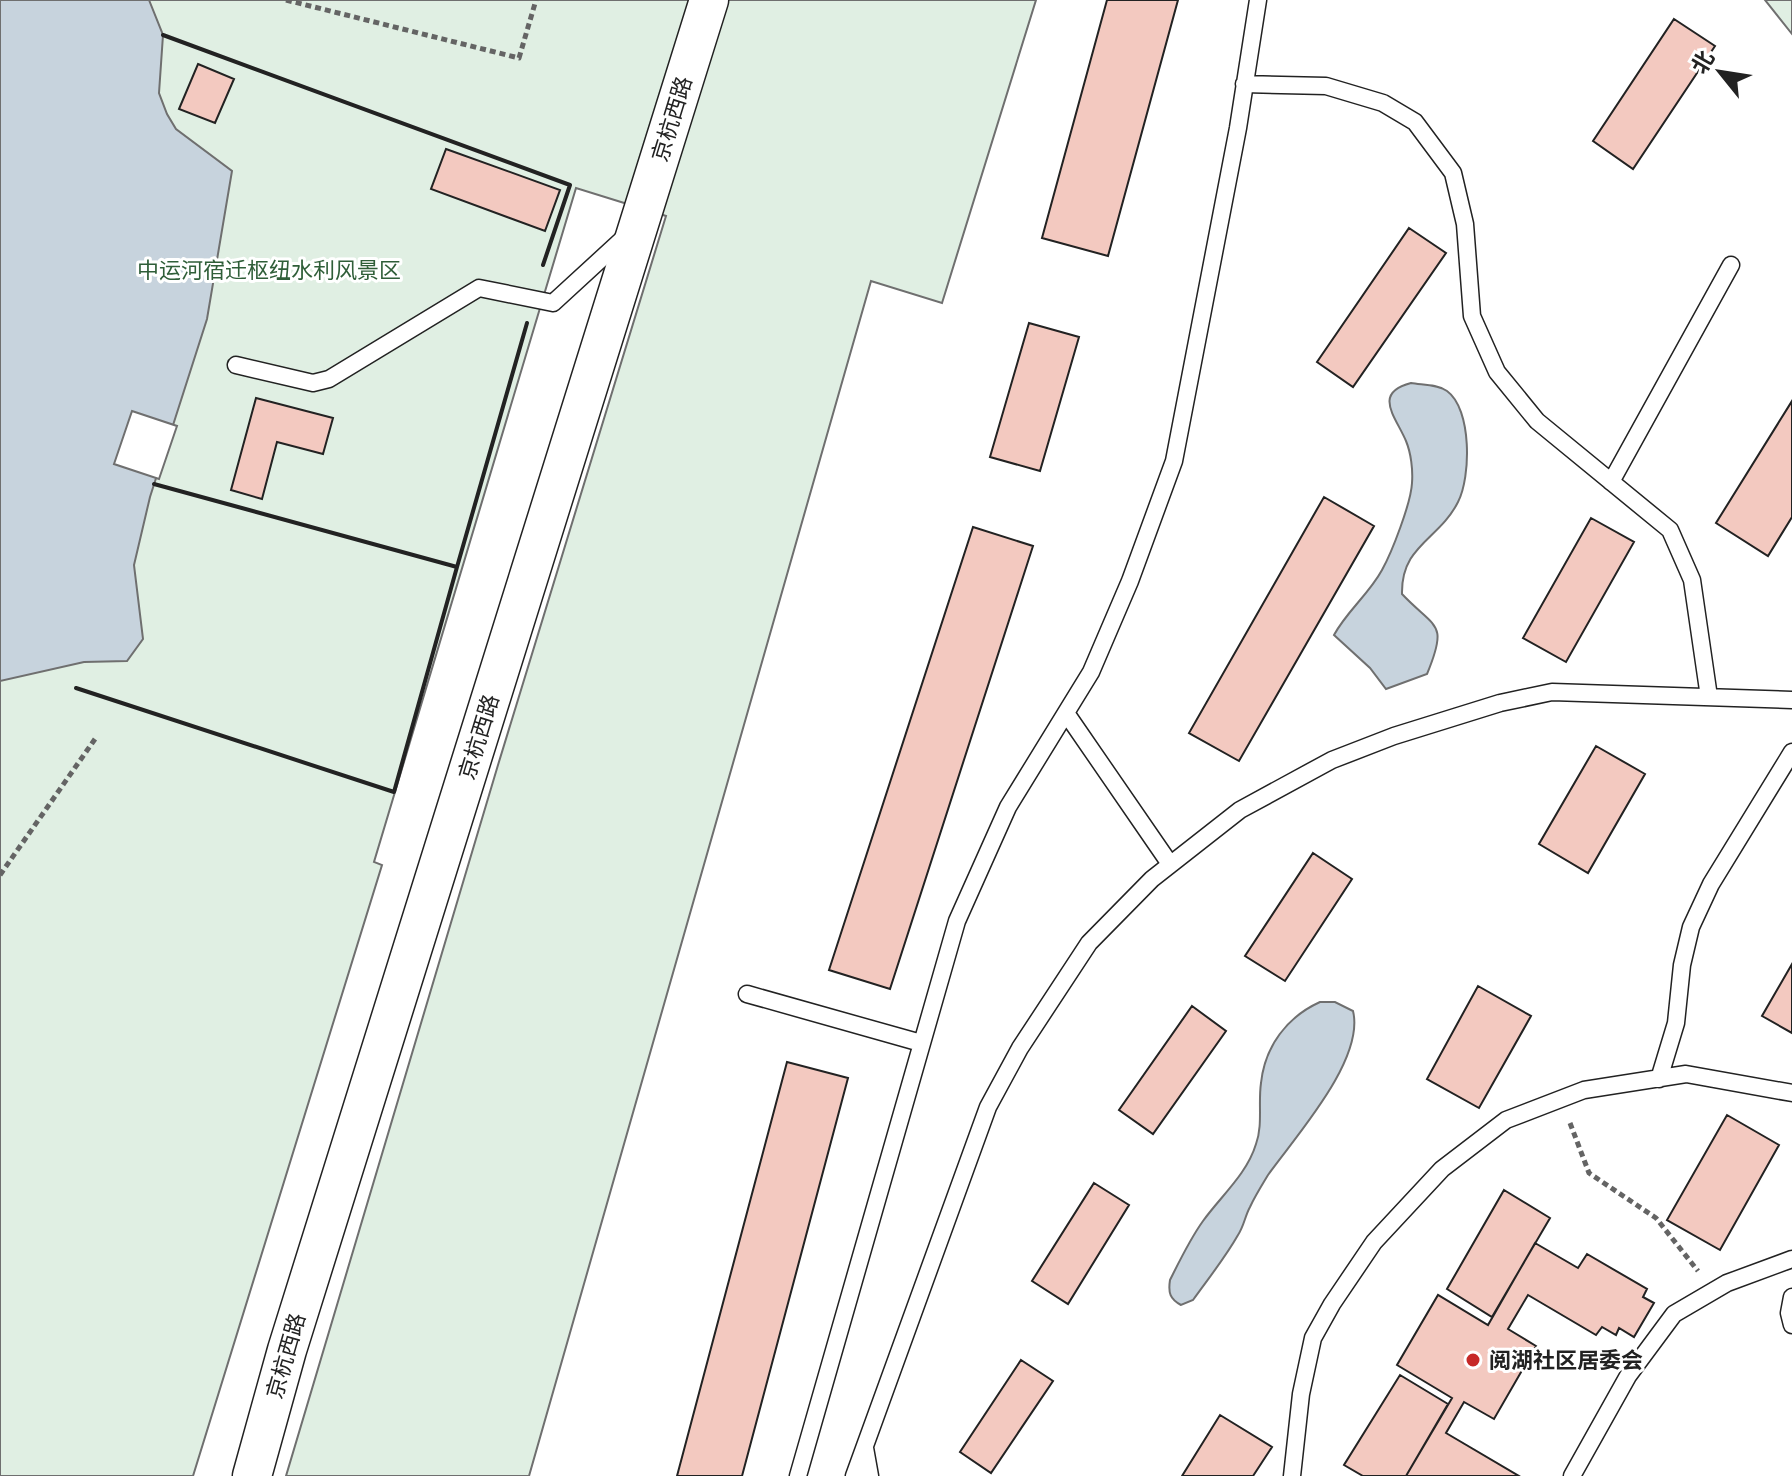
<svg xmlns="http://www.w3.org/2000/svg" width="1792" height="1476" font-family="Arial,'Noto Sans SC',sans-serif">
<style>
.green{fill:#e0efe3;stroke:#6f6f6f;stroke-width:2}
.water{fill:#c7d3dd;stroke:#6f6f6f;stroke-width:2}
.pier{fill:#fff;stroke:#6f6f6f;stroke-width:2}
.building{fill:#f3c9c0;stroke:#222;stroke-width:2}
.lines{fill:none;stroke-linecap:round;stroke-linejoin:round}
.service-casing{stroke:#222;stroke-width:19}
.tertiary-casing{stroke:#222;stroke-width:41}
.path{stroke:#646464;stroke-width:5;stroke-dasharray:6 4;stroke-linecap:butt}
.service{stroke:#fff;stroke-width:16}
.tertiary{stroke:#fff;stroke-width:38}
.wall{stroke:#222;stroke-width:4}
.poi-dot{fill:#c62828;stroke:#fff;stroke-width:3}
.labels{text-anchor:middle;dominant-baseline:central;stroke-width:6;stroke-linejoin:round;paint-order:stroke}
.street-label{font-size:22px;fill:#222;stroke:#fff}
.park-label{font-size:22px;fill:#2f5e38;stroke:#fff}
.poi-label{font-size:22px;font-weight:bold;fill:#222;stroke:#fff;text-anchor:start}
</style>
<rect width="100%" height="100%" fill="#fff"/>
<path class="green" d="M0,0H1036L942,303L871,281L529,1476H286L498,765L666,216L576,188L374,862L382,865L193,1476H0Z
M1765,0H1792V34Z"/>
<path class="water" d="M0,0H149L163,35L159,93L167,114L176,129L232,171L207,319L150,497L134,565L143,639L127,661L84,662L0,681Z
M1411,383C1422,385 1437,384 1447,391C1472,409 1471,477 1458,502C1439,540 1401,545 1402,594C1435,629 1449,621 1427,674L1386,689L1370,668L1334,635C1347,611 1369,594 1382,570C1392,552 1411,503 1412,483C1413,470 1411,453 1406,441C1396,417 1372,393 1411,383Z
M1320,1002H1335L1353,1011C1365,1060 1295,1137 1268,1175C1262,1185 1255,1196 1250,1207C1245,1216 1244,1226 1238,1235C1225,1258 1208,1279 1193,1300L1181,1305C1170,1299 1168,1293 1170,1280C1180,1260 1190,1239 1203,1221C1221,1196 1247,1174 1256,1144C1263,1125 1258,1103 1261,1083C1265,1046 1287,1017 1320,1002Z"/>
<path class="pier" d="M132,411L177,426L159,479L114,464Z"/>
<path class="building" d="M1107,0H1178L1108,256L1042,238Z
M1674,19L1715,46L1633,169L1593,141Z
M198,64L234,79L215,123L179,109Z
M446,149L560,190L545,231L431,189Z
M1409,228L1446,253L1353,387L1317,362Z
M1029,323L1079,337L1040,471L990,457Z
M256,398L333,418L323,454L277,442L262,499L231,490Z
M1792,401V517L1768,556L1716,523Z
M1324,497L1374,526L1239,761L1189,733Z
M1591,518L1634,542L1566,662L1523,638Z
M973,527L1033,546L890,989L829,970Z
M1596,746L1645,774L1588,873L1539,844Z
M1313,853L1352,879L1285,981L1245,956Z
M1792,964V1033L1762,1016Z
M1478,986L1531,1016L1479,1108L1427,1079Z
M1192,1006L1226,1031L1153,1134L1119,1110Z
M787,1062L848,1078L742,1476H677Z
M1727,1115L1779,1145L1720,1250L1667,1220Z
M1094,1183L1129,1205L1068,1304L1032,1281Z
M1504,1190L1550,1218L1492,1317L1447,1289Z
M1535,1243L1578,1268L1587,1254L1647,1289L1643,1297L1654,1303L1634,1337L1619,1328L1616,1335L1602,1327L1596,1335L1528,1295L1508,1329L1536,1346L1494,1419L1464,1402L1446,1433L1519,1476H1406L1452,1398L1397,1365L1438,1295L1488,1325Z
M1021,1360L1053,1381L991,1473L960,1452Z
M1400,1375L1448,1404L1406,1476H1363L1344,1465Z
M1220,1415L1272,1447L1253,1476H1182Z"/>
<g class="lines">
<g class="service-casing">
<path id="service" d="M1244,84L1326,86L1383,103L1415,122L1453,173L1465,224L1472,316L1497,372L1537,421L1670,530L1692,580L1709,697
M236,365L313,383L329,379L479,288L553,303L626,236
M1611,482L1731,265
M1066,713L1170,864
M747,994L921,1043
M1659,1079L1676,1023L1682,965L1691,927L1711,884L1792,752
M1792,1297L1789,1313L1792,1325
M865,1448L870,1476
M798,1476L957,921L1008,807L1091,672L1130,581L1174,461L1238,128L1258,0
M854,1476L988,1107L1020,1048L1089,943L1152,879L1240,810L1332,760L1394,736L1500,703L1552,692L1792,700
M1292,1476L1301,1394L1313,1338L1332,1304L1374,1242L1442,1169L1506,1120L1584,1090L1686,1074L1792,1093
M1572,1476L1628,1376L1674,1314L1727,1283L1792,1259"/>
</g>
<g class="tertiary-casing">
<path id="tertiary" d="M252,1476L287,1350L709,0"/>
</g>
<path class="path" d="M286,0L519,58L536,0
M0,875L95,739
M1570,1123L1589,1173L1656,1218L1698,1271"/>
<use href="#service" class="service"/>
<use href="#tertiary" class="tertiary"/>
<path class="wall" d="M163,35L570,185L543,265
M154,484L457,567L527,323
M76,688L394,792L457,567"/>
</g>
<circle class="poi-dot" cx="1473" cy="1360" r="8"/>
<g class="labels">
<g class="street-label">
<text transform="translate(672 119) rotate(-73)">京杭西路</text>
<text transform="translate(479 737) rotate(-73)">京杭西路</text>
<text transform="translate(286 1356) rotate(-74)">京杭西路</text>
</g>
<g class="park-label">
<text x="269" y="270">中运河宿迁枢纽水利风景区</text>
</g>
<g class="poi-label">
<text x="1489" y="1360">阅湖社区居委会</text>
</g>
</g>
<g transform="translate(1720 72) rotate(300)" stroke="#ffffff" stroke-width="6" paint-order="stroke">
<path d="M0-6L14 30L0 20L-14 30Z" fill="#222222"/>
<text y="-12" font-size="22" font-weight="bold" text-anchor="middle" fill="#222222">北</text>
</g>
</svg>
